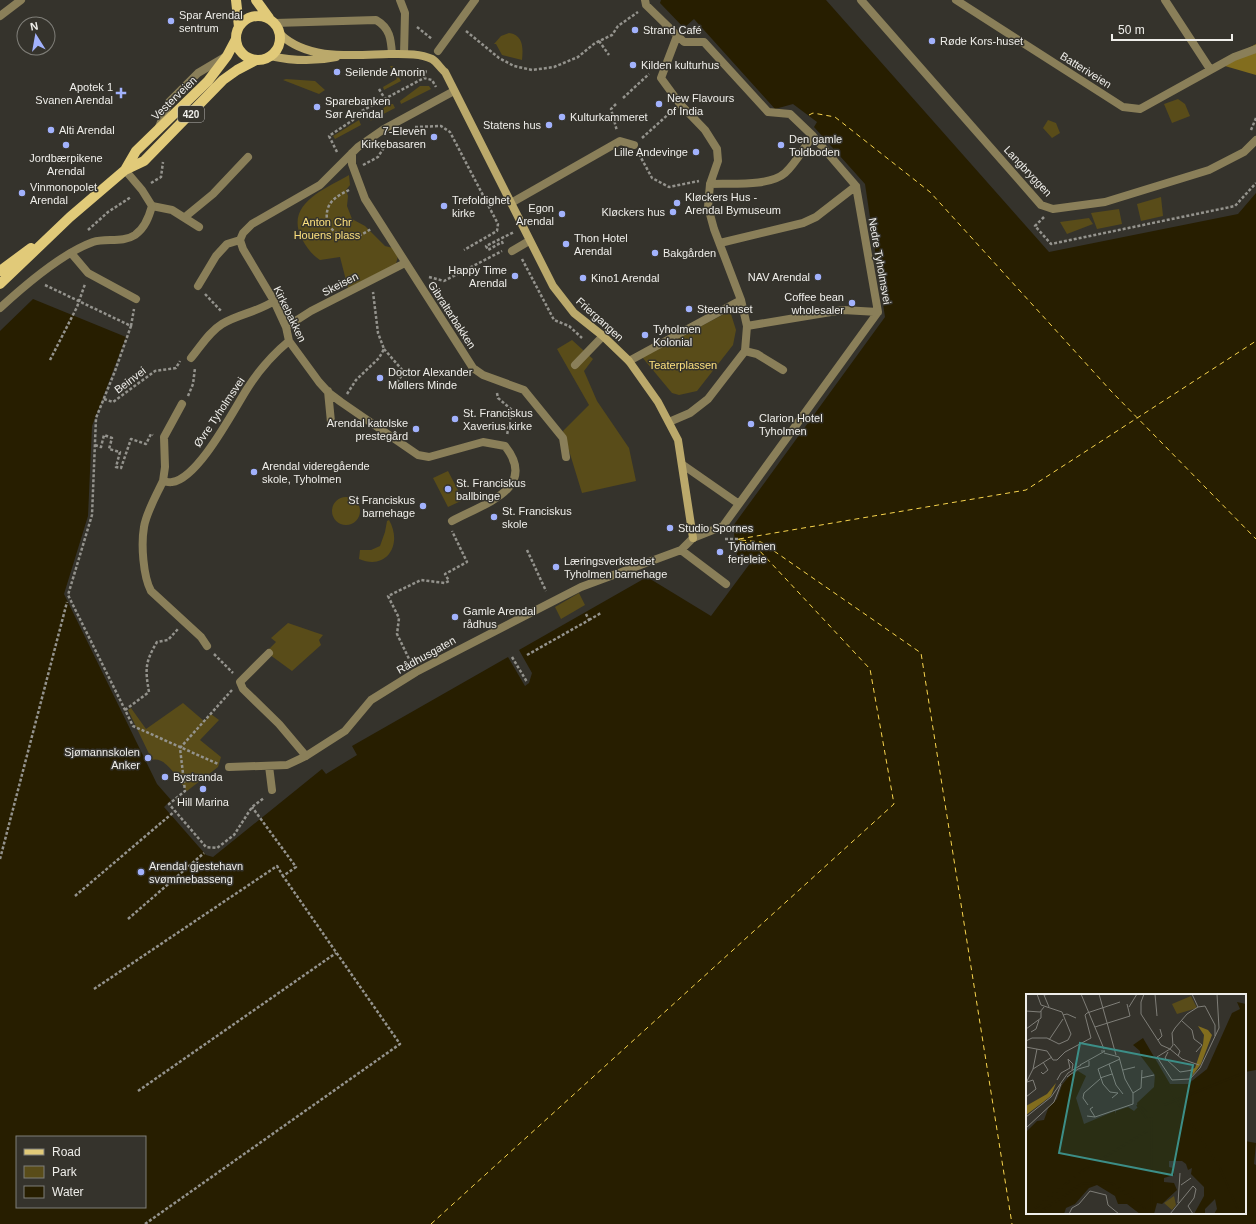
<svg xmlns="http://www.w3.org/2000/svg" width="1256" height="1224" font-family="Arial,sans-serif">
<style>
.green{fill:#594c19}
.forest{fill:#826d1e}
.water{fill:#271e00;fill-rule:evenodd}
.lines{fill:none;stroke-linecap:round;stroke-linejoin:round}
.ferry{stroke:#f7d44d;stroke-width:1;stroke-dasharray:5 4;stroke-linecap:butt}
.path{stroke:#94938d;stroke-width:2.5;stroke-dasharray:3 2;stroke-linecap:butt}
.lane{stroke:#8a7f59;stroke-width:8}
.street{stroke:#8a7f59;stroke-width:8}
.secondary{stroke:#bba96b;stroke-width:8}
.primary{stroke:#e1ca79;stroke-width:10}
.poi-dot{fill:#a2b2fd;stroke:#35332c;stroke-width:1.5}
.labels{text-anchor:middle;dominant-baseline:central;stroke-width:3;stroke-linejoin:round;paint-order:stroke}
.shield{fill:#35332c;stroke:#b7b6b1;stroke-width:1}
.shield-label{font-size:10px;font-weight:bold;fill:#efeeea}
.poi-label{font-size:11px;fill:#efeeea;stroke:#35332c;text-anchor:start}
.street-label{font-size:11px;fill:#efeeea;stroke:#35332c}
.park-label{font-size:11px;fill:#fce07e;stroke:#35332c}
.inset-river{fill:none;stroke:#271e00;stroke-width:2}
.inset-road{fill:none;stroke:#7f7e78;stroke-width:1}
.view{fill:#3c8e87;fill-opacity:0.15;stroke:#3c8e87;stroke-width:2}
.inset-edge{fill:none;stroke:#efeeea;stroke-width:2}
</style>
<rect width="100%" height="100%" fill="#35332c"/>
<path class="green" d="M509,33C524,35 523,49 522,60L502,55L496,44H494L501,36Z
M390,66H393L401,81L384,90L383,87L397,79Z
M286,79L315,81L325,90L319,94L283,80Z
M420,86H429L431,89L401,104L400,101Z
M1178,99L1185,104L1190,116L1172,123L1164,104Z
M388,104H393L395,108L370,121Z
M359,120L361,125L335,139L333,136Z
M1048,120L1056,123L1060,133L1052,138L1043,128Z
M349,175L350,185L346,190L348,196L347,206L352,219L365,226L385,246L393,248L398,256L396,264L348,288L340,257L320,260C311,254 307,248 302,239C284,204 325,189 349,175Z
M1161,197L1163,216L1141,221L1137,204Z
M1119,209L1122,224L1097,229L1091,213Z
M1089,218L1093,224L1067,234L1060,222Z
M730,311L736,330L733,345L697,391L679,395L672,393L642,357Z
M572,340L593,359L584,371L597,401L629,448L636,481L582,493L563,431L589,405L557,349Z
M448,471L463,500L448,507L433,478Z
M332 511a14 14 0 1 1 28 0a14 14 0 1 1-28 0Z
M389,520C403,544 387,571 359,559L360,550H371L380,546L385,532L387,521Z
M579,593L585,605L561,619L555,607Z
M288,623L323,635L319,640L321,645L292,671L266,652L276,642L271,638Z
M183,703L204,721L211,714L219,720L200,740L221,757L218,767L187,791C178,781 167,756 152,760L128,710L131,708L146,729Z"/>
<path class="forest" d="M1256,44V75L1218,64Z"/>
<path class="water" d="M661,0H826L1049,252L1238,214L1256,193V1070L1245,1072V995H1027V1213H1245V1141L1256,1143L1254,1164L1256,1165V1224H0V331L33,299L126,337L92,426L88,516L64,594L157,784L171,800L164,807L206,855L213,857L322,769L326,774L357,755L352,746L508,657L525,686L529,683L532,673L519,650L647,577L711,616L754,558L737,555L733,526L885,317L865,184L814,127L817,122L793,104L775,109L694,19L684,28L660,3ZM17,1137H145V1207H17Z"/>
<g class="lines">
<path class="ferry" d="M809,115L813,113L835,117L930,192L1111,391L1256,539
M739,539L1026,490L1256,341
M741,540L761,542L921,653L1012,1224
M431,1224L894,804L870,669L757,548L738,539"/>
<path class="path" d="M417,27L432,39
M466,31L499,58L514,66L532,70L554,67L578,57L595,43L612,35L618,26L638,12
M599,41L609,55
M424,78L426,70
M379,89L385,99
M623,98L649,74
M616,104L611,109L617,131
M415,127L441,126L450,132L498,224L497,231L464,250
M1251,130L1256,118
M642,138L672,111
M337,152L329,136L353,120L356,114L424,78L432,80L436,87
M639,154L652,178L669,187L699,181
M363,165L378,157L388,141
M151,183L161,177L163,162
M349,190C341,194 331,199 328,208C322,226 338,239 354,237C360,236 366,232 371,229
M1044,217L1035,226L1051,244L1235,206L1256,183
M88,230L108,212L131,197
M503,244L502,242L488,250L486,246L514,232
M522,259L554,320L569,326L582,338
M429,277L444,281L502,251
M45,285L131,326L115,371L96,418L92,515L68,595L133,726L218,764
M205,294L222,312
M131,326L134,309
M384,349L404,372L396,384
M50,360L77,307L85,284
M497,393L498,398L512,410L507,435
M347,394L356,380L379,358L384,349L378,333L373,292
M188,396L193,384L195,368
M104,399L113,402L155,371L176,368L180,361
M95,445L101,447L104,435L112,438L109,449L120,452L116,467L121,468L131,439L146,444L151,434L153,435
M725,539H738
M527,550L546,591
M589,620L601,613
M214,654L233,673
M527,655L589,620L586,614
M512,657L527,682
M411,663L397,634L399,618L388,596L421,580L445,583L449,581L445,574L467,562L452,531
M232,690L180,748L185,791L169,804L206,847L217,848L234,835L252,807L264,798
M125,710L149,692C145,669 145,662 157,642L168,640L178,629
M0,859L67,602
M75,896L175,811
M128,919L204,853
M94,989L277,866L283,876
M138,1091L336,953
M145,1224L400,1044L283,876L296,867L252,807"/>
<path class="lane" d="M275,23L376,20C390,28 391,39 392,54
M159,127L169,102L198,73L225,57
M152,206L172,210L199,227
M185,217L213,194L248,157
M512,251L529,241
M71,253L88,273L136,299
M745,351L757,354L783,370
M575,365L603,336"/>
<path class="street" d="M400,0L405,13L404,54
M861,0L1041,205L1053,209L1105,202L1209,170L1244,152L1256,140
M956,0L1123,107L1140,109L1234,57L1256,49
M1165,0L1210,69
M0,16L21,0
M438,51L475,0
M352,153V164L365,199L473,368L483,375L524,390L563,438L566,457
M710,184C731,183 769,187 785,173C796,163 804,147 813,136
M511,203L620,141L634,145
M720,243L803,223L816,217L856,186
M198,286L216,256L227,244L240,240
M0,308C24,286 62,253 93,242C106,238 123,243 135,235C145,228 149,217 152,206L142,190L125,170
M747,326L843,310L878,312
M286,327L311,311L405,263
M191,358C201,346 209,332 222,324C238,314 258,312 274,301
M629,361L741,300
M328,391L331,422
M669,422L690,413L708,399L745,351L747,326L741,300L714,229L708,207L710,184L718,161L717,149L705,130L680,104L661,78L677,36
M683,465L739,504
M163,481L165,467L164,437L182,404
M452,521C483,504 539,489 505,446L483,442L429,457L418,455L341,402L329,393L319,382L289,341L286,327L274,301L243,249L240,240L243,233L252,224L320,185L358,147L384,129L454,91
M681,550L726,584
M207,646L201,637L151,591C143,576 141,544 144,527C146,513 157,494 163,481C165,481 169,483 172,482C198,479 233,411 247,389C259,370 272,355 289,341
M269,653L240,682L243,689L279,724L306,756
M269,766L272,790
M229,767L287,765L306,756L345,731L371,700L416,672L581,587L681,550L693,538L723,526L878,312L856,186L813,136L790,114L768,112L704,42H684L646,5L645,0"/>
<path class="secondary" d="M280,34C308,61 353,55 389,54C403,54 419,53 432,59C437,62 441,69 445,72L553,286L574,313L603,336L629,361L658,402L678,440L693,538
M270,56C293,61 313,62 336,57"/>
<path class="primary" d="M236,0L239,27
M256,0L269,18
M236 38a22 22 0 1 1 44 0a22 22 0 1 1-44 0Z
M125,170L136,151L208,81L227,56L236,39
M0,271L31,248
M0,284L70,217L125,170L144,161L223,80L237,70L256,60"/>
</g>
<g class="poi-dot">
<circle cx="171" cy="21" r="4"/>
<circle cx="635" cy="30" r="4"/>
<circle cx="932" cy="41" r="4"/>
<circle cx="633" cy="65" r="4"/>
<circle cx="337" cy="72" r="4"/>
<path d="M119 87h4v4h4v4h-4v4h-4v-4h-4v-4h4z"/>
<circle cx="659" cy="104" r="4"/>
<circle cx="317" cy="107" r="4"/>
<circle cx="562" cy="117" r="4"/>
<circle cx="549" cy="125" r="4"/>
<circle cx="51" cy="130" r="4"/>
<circle cx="434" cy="137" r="4"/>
<circle cx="66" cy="145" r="4"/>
<circle cx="781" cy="145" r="4"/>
<circle cx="696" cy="152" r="4"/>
<circle cx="22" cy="193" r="4"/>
<circle cx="677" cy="203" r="4"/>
<circle cx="444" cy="206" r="4"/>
<circle cx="673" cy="212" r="4"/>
<circle cx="562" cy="214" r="4"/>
<circle cx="566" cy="244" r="4"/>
<circle cx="655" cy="253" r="4"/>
<circle cx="515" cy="276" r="4"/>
<circle cx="818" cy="277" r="4"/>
<circle cx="583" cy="278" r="4"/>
<circle cx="852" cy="303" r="4"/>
<circle cx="689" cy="309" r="4"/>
<circle cx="645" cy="335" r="4"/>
<circle cx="380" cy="378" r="4"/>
<circle cx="455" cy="419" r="4"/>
<circle cx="751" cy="424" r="4"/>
<circle cx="416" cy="429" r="4"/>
<circle cx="254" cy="472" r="4"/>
<circle cx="448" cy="489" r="4"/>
<circle cx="423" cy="506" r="4"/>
<circle cx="494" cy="517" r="4"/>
<circle cx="670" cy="528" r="4"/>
<circle cx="720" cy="552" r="4"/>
<circle cx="556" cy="567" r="4"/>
<circle cx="455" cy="617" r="4"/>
<circle cx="148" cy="758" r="4"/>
<circle cx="165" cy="777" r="4"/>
<circle cx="203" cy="789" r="4"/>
<circle cx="141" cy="872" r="4"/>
</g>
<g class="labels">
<rect class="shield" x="178" y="106" width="26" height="16" rx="3"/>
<g class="shield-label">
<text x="191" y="114">420</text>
</g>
<g class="poi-label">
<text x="179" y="15">Spar Arendal<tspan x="179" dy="13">sentrum</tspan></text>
<text x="643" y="30">Strand Café</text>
<text x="940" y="41">Røde Kors-huset</text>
<text x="641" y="65">Kilden kulturhus</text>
<text x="345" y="72">Seilende Amorin</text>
<text x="113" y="87" text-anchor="end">Apotek 1<tspan x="113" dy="13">Svanen Arendal</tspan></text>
<text x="667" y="98">New Flavours<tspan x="667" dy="13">of India</tspan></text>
<text x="325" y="101">Sparebanken<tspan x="325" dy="13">Sør Arendal</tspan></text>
<text x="570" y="117">Kulturkammeret</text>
<text x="541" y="125" text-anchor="end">Statens hus</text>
<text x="59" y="130">Alti Arendal</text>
<text x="426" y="131" text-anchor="end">7-Eleven<tspan x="426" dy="13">Kirkebasaren</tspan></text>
<text x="789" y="139">Den gamle<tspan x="789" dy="13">Toldboden</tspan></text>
<text x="688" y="152" text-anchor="end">Lille Andevinge</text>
<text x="66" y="158" text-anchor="middle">Jordbærpikene<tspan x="66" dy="13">Arendal</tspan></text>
<text x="30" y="187">Vinmonopolet<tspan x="30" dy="13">Arendal</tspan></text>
<text x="685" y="197">Kløckers Hus -<tspan x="685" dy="13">Arendal Bymuseum</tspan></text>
<text x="452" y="200">Trefoldighet<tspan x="452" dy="13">kirke</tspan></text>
<text x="554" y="208" text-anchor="end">Egon<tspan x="554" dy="13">Arendal</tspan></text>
<text x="665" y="212" text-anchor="end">Kløckers hus</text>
<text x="574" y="238">Thon Hotel<tspan x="574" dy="13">Arendal</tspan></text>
<text x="663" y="253">Bakgården</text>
<text x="507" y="270" text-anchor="end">Happy Time<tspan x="507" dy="13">Arendal</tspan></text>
<text x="810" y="277" text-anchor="end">NAV Arendal</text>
<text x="591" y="278">Kino1 Arendal</text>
<text x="844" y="297" text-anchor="end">Coffee bean<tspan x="844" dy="13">wholesaler</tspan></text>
<text x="697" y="309">Steenhuset</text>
<text x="653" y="329">Tyholmen<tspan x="653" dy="13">Kolonial</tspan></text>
<text x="388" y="372">Doctor Alexander<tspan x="388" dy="13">Møllers Minde</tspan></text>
<text x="463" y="413">St. Franciskus<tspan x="463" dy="13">Xaverius kirke</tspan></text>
<text x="759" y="418">Clarion Hotel<tspan x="759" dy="13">Tyholmen</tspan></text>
<text x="408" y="423" text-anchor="end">Arendal katolske<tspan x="408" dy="13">prestegård</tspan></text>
<text x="262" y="466">Arendal videregående<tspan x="262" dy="13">skole, Tyholmen</tspan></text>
<text x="456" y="483">St. Franciskus<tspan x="456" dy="13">ballbinge</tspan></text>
<text x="415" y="500" text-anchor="end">St Franciskus<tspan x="415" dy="13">barnehage</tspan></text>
<text x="502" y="511">St. Franciskus<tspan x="502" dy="13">skole</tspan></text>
<text x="678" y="528">Studio Spornes</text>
<text x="728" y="546">Tyholmen<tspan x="728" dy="13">ferjeleie</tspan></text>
<text x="564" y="561">Læringsverkstedet<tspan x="564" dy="13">Tyholmen barnehage</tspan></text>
<text x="463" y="611">Gamle Arendal<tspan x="463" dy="13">rådhus</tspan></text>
<text x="140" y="752" text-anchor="end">Sjømannskolen<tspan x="140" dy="13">Anker</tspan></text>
<text x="173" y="777">Bystranda</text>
<text x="203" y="802" text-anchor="middle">Hill Marina</text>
<text x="149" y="866">Arendal gjestehavn<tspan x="149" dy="13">svømmebasseng</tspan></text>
</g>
<g class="street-label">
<text transform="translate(1086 70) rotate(32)">Batteriveien</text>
<text transform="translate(174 98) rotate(-44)">Vesterveien</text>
<text transform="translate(1028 171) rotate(47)">Langbryggen</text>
<text transform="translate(880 261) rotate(80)">Nedre Tyholmsvei</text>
<text transform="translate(340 284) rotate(-27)">Skeisen</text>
<text transform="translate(290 314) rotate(64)">Kirkebakken</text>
<text transform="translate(452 315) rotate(57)">Gibraltarbakken</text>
<text transform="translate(600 319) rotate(42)">Friergangen</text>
<text transform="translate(130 380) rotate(-37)">Beinvei</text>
<text transform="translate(219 412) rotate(-56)">Øvre Tyholmsvei</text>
<text transform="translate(426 655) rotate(-29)">Rådhusgaten</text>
</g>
<g class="park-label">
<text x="327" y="222">Anton Chr<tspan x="327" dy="13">Houens plass</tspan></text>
<text x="683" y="365">Teaterplassen</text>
</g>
</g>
<g transform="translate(1026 994)">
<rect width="220" height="220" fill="#35332c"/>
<path d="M165,2L171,14L151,20L146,10ZM148,202L150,211L146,216L138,209Z" fill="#594c19"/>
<path d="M172,32L182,36L186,41L175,70L166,82L167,78L163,76L169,74L177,50L178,41ZM30,89L25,102L0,121V112L21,100Z" fill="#826d1e"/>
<path d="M211,8L220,10V220H188L191,215L189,205L179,215V220H168L178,202V193L165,180L166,174L162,176L160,170L156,167H143V173L147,174L148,181L138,184V188L148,189L151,196L136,210L131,209L128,220H114L101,210H92L89,202L71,191L63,194L49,210L40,214L38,220H0V138L11,127L18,126L23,112L31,105L36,91L44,81L52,77L60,82L50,104L58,130L89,117L90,120V117L102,113L108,117L112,113L111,109L128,93L129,81L114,61V57L107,51L117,44L144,90H162L181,75L206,19L214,15Z" fill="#271e00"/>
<path class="inset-river" d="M125,74L135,83L194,174L214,220M112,111H138L220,78M114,112L126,124L125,220M2,220L56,177L121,137V125L111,111M11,220L57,189L71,190L76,188L87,190L118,213L121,220"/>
<path class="inset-road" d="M55,0L78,55M73,0L90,61M118,0L115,8V20L135,51L144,55M129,0L131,22M166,0L172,13L179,12L189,31V42M23,13L18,1L24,0M103,13L111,0M172,13L161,20L149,34L146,39L147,51L144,55L131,63L146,86L164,85L174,74L193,34L191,0M0,17L14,18L18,13M37,21L41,20L50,24M156,27L166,36L168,45L176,51L170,58M69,33L104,22L101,10M0,35L15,24V17M5,38L10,35L13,26M23,46L37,25M132,46L136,42L134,35M0,47L6,44H21L33,50L42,46L45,40L36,18L15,11L11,0M148,50L154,57L152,62M0,53L21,57L27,66H31L39,58L65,44L59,21L61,19L94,8M144,55L156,65L173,71M142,58L139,64L154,78L167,76M83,70L90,91L97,100M54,71L79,57H75M7,75L11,55M97,76L109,73M15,78L17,80L22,76L17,68M41,83L52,75L63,72V67M74,84L86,80M115,84L128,81M31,86L35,79L44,74L42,65L47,70L46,76M0,89L7,75L26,63M107,99L115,94L116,76M0,103L10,95L7,86L1,88M86,104L92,99L84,98L77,90L72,75L94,65M62,111L57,104L58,99L74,85M67,113L64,115L69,123M61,122L69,123L107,110V99L99,85L93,63L78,59M0,123L25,103L42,79L55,71M0,134L28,108L35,90M155,191L165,184M152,209L154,179M43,220L46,214L53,210L64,197L80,201L82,211L93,220M144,220L167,192L170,195L168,204L162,212L167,220"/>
<path class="view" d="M54,49L167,71L146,181L33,159Z"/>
<rect width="220" height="220" class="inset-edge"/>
</g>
<rect x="16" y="1136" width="130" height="72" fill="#35332c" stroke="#7f7e78"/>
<rect x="24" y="1149" width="20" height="6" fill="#e1ca79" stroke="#7f7e78"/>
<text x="52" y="1156" font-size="12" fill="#efeeea">Road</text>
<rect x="24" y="1166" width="20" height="12" fill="#594c19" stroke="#7f7e78"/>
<text x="52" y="1176" font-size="12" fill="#efeeea">Park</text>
<rect x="24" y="1186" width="20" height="12" fill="#271e00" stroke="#7f7e78"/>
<text x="52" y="1196" font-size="12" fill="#efeeea">Water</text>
<g transform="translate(36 36) rotate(349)"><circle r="19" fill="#35332c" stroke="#7f7e78"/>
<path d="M0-3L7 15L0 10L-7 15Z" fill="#a2b2fd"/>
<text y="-6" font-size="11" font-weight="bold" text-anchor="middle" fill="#efeeea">N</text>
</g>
<path d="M1112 34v6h120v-6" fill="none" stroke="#efeeea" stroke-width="2"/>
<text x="1118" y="34" font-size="12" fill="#efeeea" stroke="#35332c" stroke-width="3" paint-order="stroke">50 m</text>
</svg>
